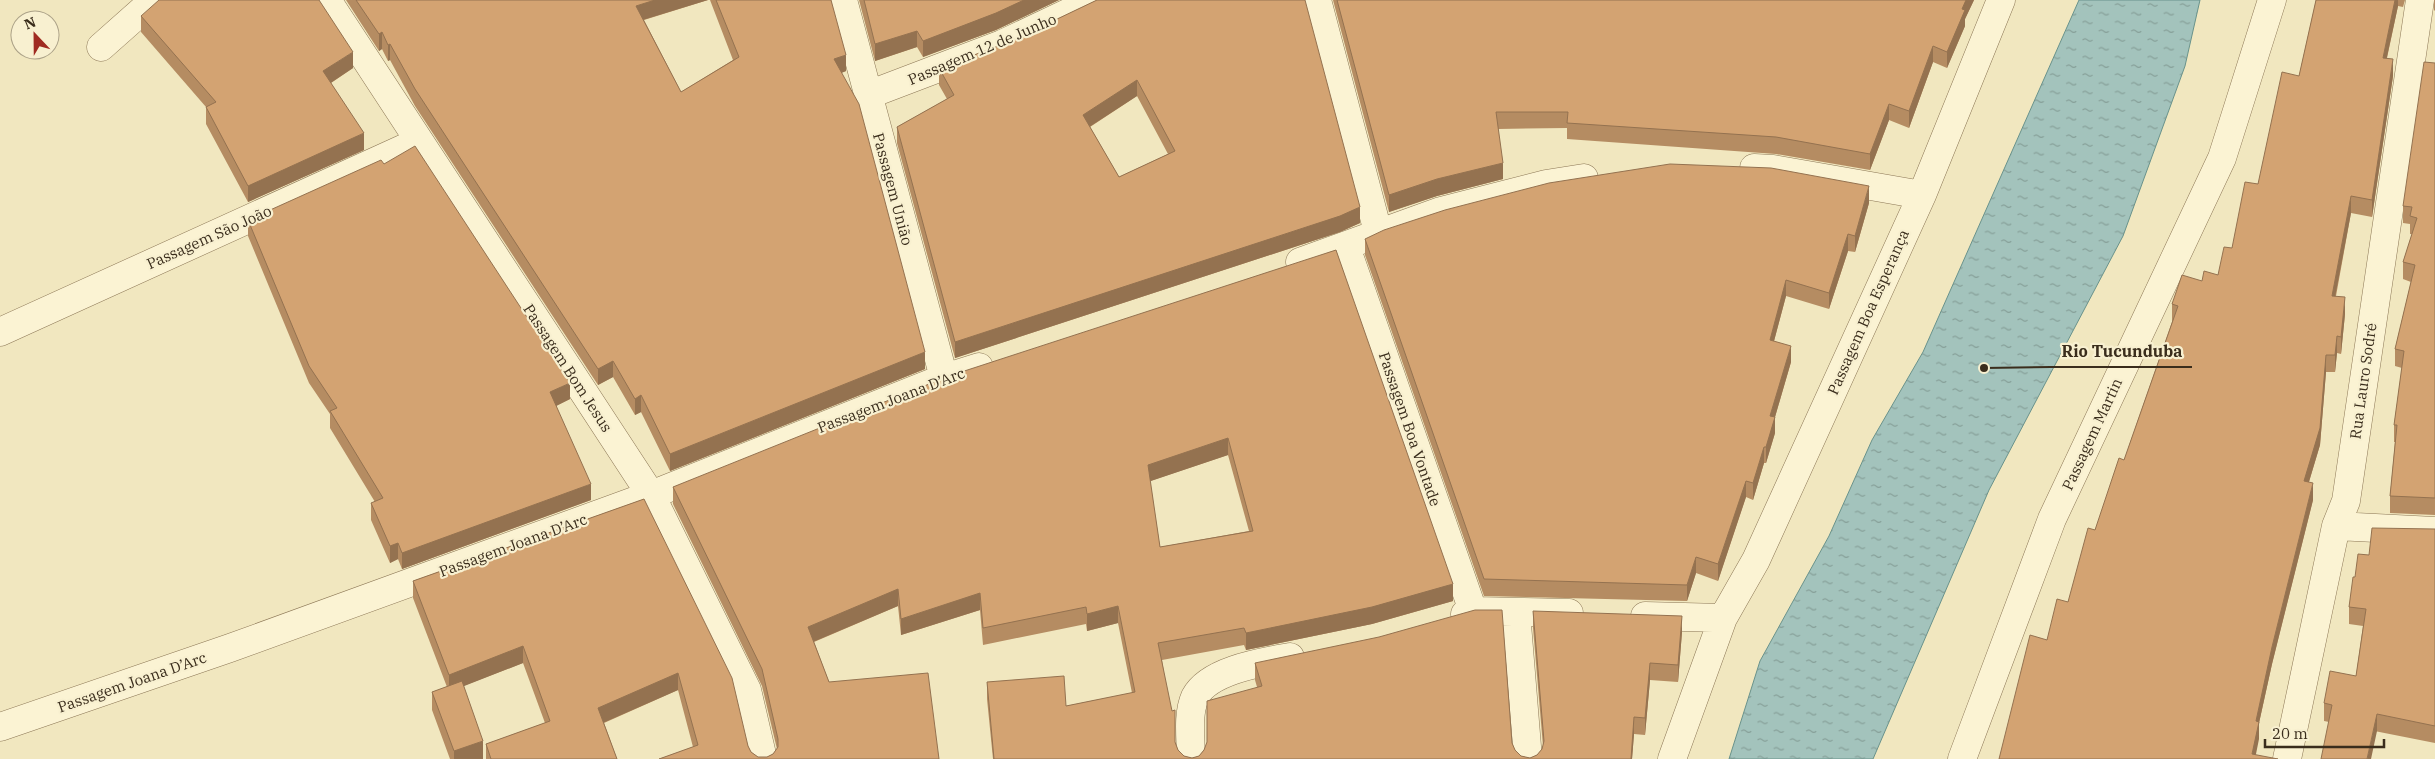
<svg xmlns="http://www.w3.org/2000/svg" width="2435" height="759" font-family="'IBM Plex Serif',serif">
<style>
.water{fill:url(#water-ripples);stroke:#69928b}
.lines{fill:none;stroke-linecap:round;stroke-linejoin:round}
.minor-casing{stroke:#8c7756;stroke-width:29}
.minor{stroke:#fbf3d3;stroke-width:28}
.wall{fill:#b58c62;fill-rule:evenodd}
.shaded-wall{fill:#947250}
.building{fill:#d3a372;stroke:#947250;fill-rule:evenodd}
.labels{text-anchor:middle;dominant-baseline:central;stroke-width:4.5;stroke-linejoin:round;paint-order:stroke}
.street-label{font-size:15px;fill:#3a2d1c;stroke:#f8f0d0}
.leader{fill:none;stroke:#3a2d1c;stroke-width:2}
.callout-dot{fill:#3a2d1c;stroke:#f8f0d0;stroke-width:2}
.callout-label{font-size:16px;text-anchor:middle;font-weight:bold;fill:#3a2d1c;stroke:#f8f0d0;stroke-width:4.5;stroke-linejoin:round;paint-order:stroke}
</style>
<defs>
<pattern id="water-ripples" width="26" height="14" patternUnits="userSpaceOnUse" patternTransform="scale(1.25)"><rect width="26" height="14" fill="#a3c3bc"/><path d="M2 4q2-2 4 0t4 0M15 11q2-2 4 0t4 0" fill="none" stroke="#869f98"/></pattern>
</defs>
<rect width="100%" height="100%" fill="#f1e7bf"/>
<path class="water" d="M2079,0H2200L2185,66L2123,236L1989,490L1873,759H1729L1760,661L1829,536L1872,440L1923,352Z"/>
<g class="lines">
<g class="minor-casing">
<path id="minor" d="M327,0L651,495L747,690L763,759
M843,0L944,378
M1317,0L1378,232
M101,47L154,0
M868,95L1002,44L1095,0
M1754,168L1773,169L1922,195
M1346,247L1473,611
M1300,262L1441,211L1546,184L1584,178
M0,332L418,142
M2336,526L2435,531
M1516,612L1528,759
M1465,614L1473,611L1569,613
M1645,616L1723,618
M0,727L230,648L651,495L944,378L979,367
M1191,759C1191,740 1187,715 1195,697C1209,670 1263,662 1290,657
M1672,759L1723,618L1756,560L1922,195L2001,0
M1962,759L2052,519L2222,158L2272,0
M2287,759L2336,526L2346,501L2420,0"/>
</g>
<use href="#minor" class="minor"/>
</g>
<path class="wall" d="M346,0H708L644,20L681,92L733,60L710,0H831L846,71L841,73L925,369L670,471L641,412L635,415L613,377L598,385L415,106L390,60L388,61L382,49L379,51Z
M859,0H1059L996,30L923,57L917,47L875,61Z
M1097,0L1360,223L1340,232L955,358L897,143V127L947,99L939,85V68L1009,42ZM1137,96L1168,154L1119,177L1090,127Z
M1333,0H1974L1965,19V26L1947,68L1933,62L1909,128L1889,120L1870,170L1776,154L1567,139V128L1498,129L1503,179L1437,196L1389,212Z
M2316,0H2405L2403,7L2398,6L2387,58L2393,76L2372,217L2351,213L2336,296L2345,314L2341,354L2337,353L2335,372H2326L2320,445L2309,482L2313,500L2272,664L2259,723V739L1999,759L2047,640L2068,602L2095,530L2124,460L2172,322V304L2202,281L2218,275L2232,248L2258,184L2299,76Z
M2434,0H2435V11L2434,10Z
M141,16L353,68L331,83L364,150L248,202L206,124V107L141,32Z
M2435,63V515L2390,513V496L2395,442H2394V425L2402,368L2395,366V349L2411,282L2403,279V262L2412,234H2410V224L2403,223V206Z
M384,164L570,399L556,406L591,500L402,569L398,559L390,563L371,520V503L375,502L330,428V414L309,383L248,236V220Z
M1869,203L1855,252L1848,251L1829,309L1786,296L1774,341L1791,362L1775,417V433L1766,463H1764L1753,500L1746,497L1718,581L1696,573L1687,601L1484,596L1365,255V239Z
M1336,250L1453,601L1372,624L1246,650L1244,645L1162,660L1175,742L1178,750L1184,756L1192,758L1199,756L1204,750L1257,687L1255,680V663L1512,743L1515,750L1521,756L1530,758L1537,755L1542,749L1543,746L1533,628V611L1682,632L1678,682L1650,680L1645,735L1634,734L1632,759H993L987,699V682L1066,706L1132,693L1118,623L1087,631L1086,624L983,645L980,610L901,635L898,606L814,642L829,682L939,759H659L693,747L678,690L604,723L617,759H486V744L545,723L523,663L463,686L483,759H450L432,710V692L447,687L413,598V581L644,499L748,746L751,752L758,757H767L773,754L777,749L762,686L673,504V487ZM1228,455L1249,531L1160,547L1150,481Z
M2435,529V743L2324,721V703L2356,676L2363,626L2349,624V607L2355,577L2369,555Z"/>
<path class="shaded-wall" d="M655,0H708L636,22V6Z
M1024,0H1059L996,30L923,57V41Z
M1966,0H1974L1965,19V26L1947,68V52L1962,9Z
M2395,0H2398V6L2383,75V58Z
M917,31V47L875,61V44Z
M382,32V49L379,51V34Z
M390,44V60L388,61V45Z
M1933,46V62L1909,128V111Z
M353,52V68L323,88V71Z
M846,55V71L834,76V59Z
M2393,59V76L2372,217V200Z
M1137,80V96L1083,131V115Z
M1889,104V120L1870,170V154Z
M364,133V150L248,202V186Z
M1503,163V179L1437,196L1389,212V195L1437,179Z
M1869,186V203L1855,252V236Z
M2351,196V213L2332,313V296Z
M1360,207V223L1340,232L955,358V342Z
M1848,234V251L1829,309V293Z
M1786,280V296L1770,356V340Z
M2345,297V314L2341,354V337Z
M2337,336V353L2335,372V355Z
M1791,346V362L1775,417V433L1766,463V447L1770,416Z
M925,352V369L670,471V454Z
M2326,355V372L2320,445L2304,498V481Z
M613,361V377L598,385V369Z
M570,383V399L550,409V392Z
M641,395V412L635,415V399Z
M1228,438V455L1148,482V465Z
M1764,447V463L1753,500V483Z
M1746,481V497L1718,581V564Z
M2313,483V500L2272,664L2259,723V739L2255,759L2252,754L2256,721L2272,647Z
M591,484V500L402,569V553Z
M398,543V559L390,563V546Z
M1696,557V573L1687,601V585Z
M1453,584V601L1372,624L1246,650V633Z
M898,589V606L808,644V627Z
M980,593V610L901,635V619Z
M1118,606V623L1087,631V614Z
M1682,616V632L1678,682V665Z
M523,646V663L449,692V675Z
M1650,663V680L1645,735V718Z
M678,673V690L598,725V708Z
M2377,714V731L2371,759H2367Z
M1634,717V734L1632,759H1631Z
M483,741V759H454V751Z"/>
<path class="building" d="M159,0H319L353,52L323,71L364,133L248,186L206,107L216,102L141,16Z
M356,0H655L636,6L681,92L739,57L716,0H831L846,55L834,59L859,104L925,352L670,454L641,395L635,399L613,361L598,369L415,89L390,44L388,45L382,32L379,34Z
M864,0H1024L996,13L923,41L917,31L875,44Z
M1097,0H1305L1360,207L1340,216L955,342L897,127L954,95L939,68L1009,42ZM1137,80L1175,151L1119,177L1083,115Z
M1337,0H1966L1962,9L1965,10L1947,52L1933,46L1909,111L1889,104L1870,154L1776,137L1567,123L1568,112H1496L1503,163L1437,179L1389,195Z
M2316,0H2395L2383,58L2393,59L2372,200L2351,196L2332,296L2345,297L2341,337L2337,336L2335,355H2326L2320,428L2304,481L2313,483L2272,647L2256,721L2259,722L2252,754L2278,759H1999L2030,635L2047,640L2057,599L2068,602L2088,528L2095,530L2119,458L2124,460L2178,306L2172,304L2182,275L2202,281L2204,271L2218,275L2224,247L2232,248L2245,182L2258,184L2282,72L2299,76Z
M2424,62L2435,63V498L2390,496L2397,425H2394L2404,351L2395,349L2415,265L2403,262L2417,218L2410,216L2412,207L2403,206Z
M415,146L570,383L550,392L591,484L402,553L398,543L390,546L371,503L383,498L330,411L337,408L309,366L248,220L381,160L384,164Z
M1670,164L1771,168L1869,186L1855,236L1848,234L1829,293L1786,280L1770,340L1791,346L1770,416L1775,417L1766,447H1764L1753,483L1746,481L1718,564L1696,557L1687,585L1484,579L1365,239L1384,230L1445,210L1549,183Z
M1336,250L1453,584L1372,607L1246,633L1244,628L1158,643L1172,711L1175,710V742L1178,750L1184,756L1192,758L1199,756L1204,750L1207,742V701L1262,686L1255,663L1379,637L1475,610H1502L1512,743L1515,750L1521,756L1530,758L1537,755L1542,749L1544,741L1533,611L1682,616L1678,665L1650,663L1645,718L1634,717L1631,759H994L987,682L1064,676L1066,706L1135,692L1118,606L1087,614L1086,607L983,628L980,593L901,619L898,589L808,627L829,682L928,673L939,759H659L698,745L678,673L598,708L617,759H491L486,744L550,721L523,646L449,675L413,581L644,499L732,678L748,746L751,752L758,757H767L773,754L778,747V739L762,669L673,487L949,376ZM1228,438L1253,531L1160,547L1148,465Z
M2372,528L2435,529V726L2377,714L2367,759H2321L2332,705L2324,703L2330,671L2356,676L2366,609L2349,607L2353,577H2355L2358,554L2369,555Z
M462,681L483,741L454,751L432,692Z"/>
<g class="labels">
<g class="street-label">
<text transform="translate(982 49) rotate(-23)">Passagem 12 de Junho</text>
<text transform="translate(893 189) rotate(75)">Passagem União</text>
<text transform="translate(209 237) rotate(-24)">Passagem São João</text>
<text transform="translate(1868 312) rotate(-66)">Passagem Boa Esperança</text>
<text transform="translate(568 368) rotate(57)">Passagem Bom Jesus</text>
<text transform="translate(2363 381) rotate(-82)">Rua Lauro Sodré</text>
<text transform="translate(891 400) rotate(-21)">Passagem Joana D’Arc</text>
<text transform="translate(1410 429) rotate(71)">Passagem Boa Vontade</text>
<text transform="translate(2092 434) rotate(-65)">Passagem Martin</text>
<text transform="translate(513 545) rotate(-20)">Passagem Joana D’Arc</text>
<text transform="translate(132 682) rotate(-19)">Passagem Joana D’Arc</text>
</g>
</g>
<path class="leader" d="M1984 368L2051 367H2192"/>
<circle class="callout-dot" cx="1984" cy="368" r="5"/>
<g class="callout-label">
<text x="2122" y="357">Rio Tucunduba</text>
</g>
<g transform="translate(35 35) rotate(338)"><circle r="24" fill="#f8f0d0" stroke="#aca288"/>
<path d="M0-4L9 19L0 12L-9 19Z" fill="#a02b21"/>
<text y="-8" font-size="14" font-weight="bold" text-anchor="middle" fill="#3a2d1c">N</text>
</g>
<path d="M2265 739v8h119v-8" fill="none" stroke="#3a2d1c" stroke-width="2.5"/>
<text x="2272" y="739" font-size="15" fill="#3a2d1c" stroke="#f8f0d0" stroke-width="4" paint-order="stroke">20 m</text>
</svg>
